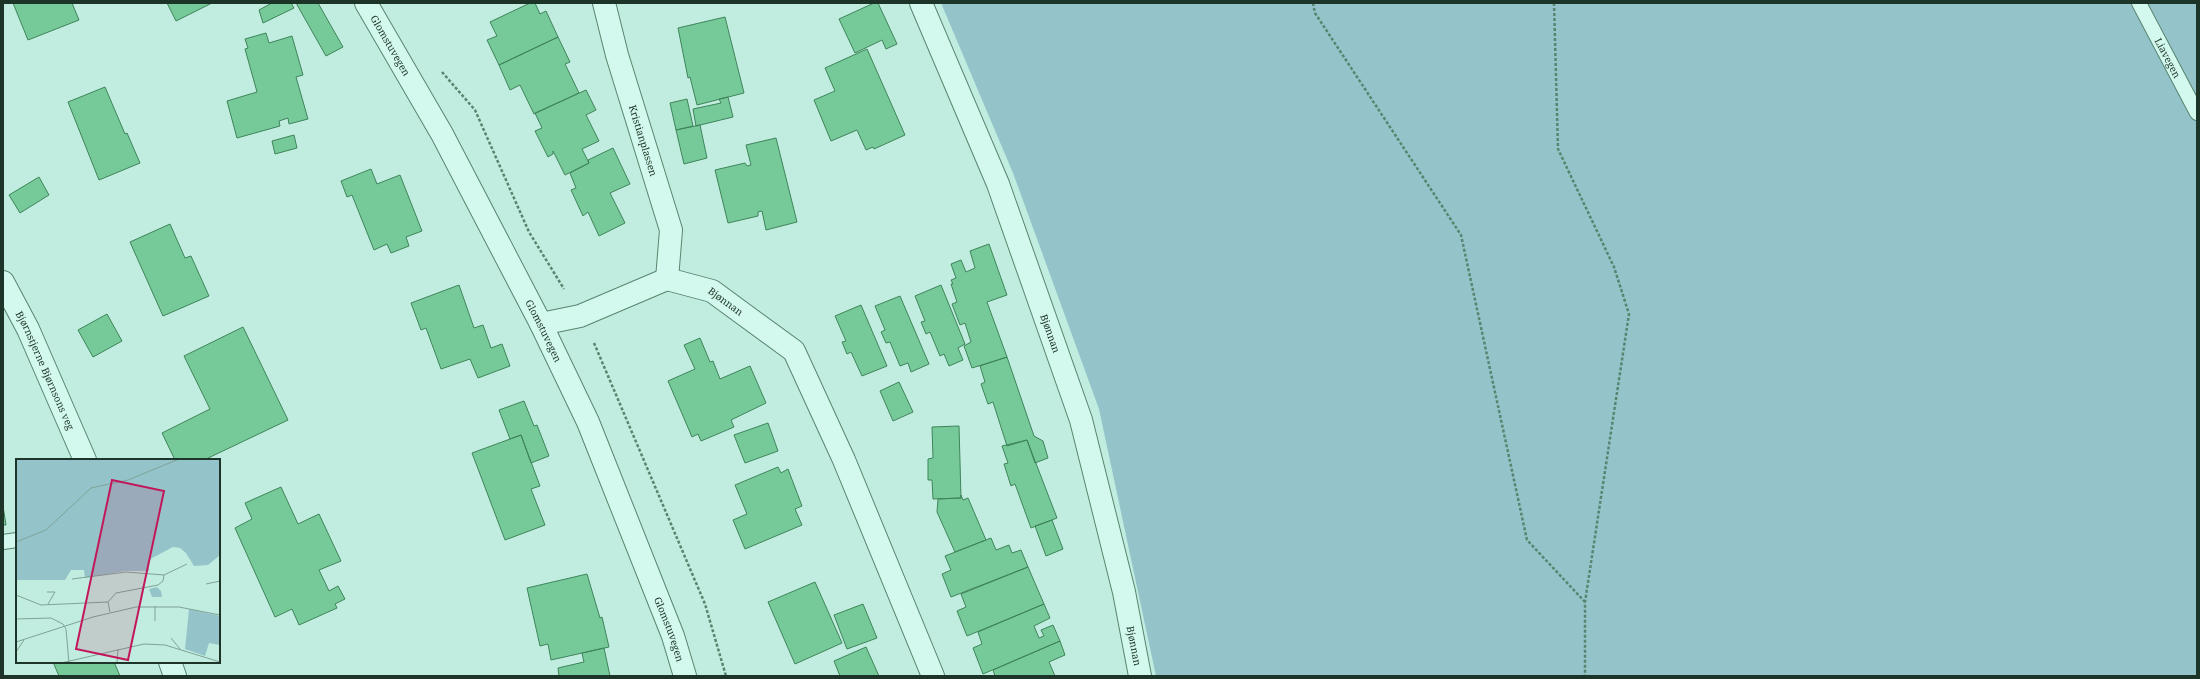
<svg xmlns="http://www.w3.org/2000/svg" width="2200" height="679" font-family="'Noto Serif',serif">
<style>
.green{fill:#94c4ca}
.building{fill:#76ca99;stroke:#3f845a}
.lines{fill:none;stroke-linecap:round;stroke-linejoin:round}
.lane-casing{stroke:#588570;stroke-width:16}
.street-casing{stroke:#588570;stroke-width:24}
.path{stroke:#588570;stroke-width:2.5;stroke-dasharray:3 2;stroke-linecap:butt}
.lane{stroke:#d3f8ed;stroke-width:14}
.street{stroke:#d3f8ed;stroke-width:22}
.labels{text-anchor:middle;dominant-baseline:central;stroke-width:4;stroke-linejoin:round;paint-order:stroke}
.street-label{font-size:10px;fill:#1d3528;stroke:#cff4e9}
.inset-road{fill:none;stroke:#7fa396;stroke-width:1}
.view{fill:#c2185b;fill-opacity:0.15;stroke:#c2185b;stroke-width:2}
.inset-edge{fill:none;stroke:#1d3528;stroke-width:2}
</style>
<rect width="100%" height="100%" fill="#c0eddf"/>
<path class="green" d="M941,3H2197V676H1156L1099,409L1013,173Z"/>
<path class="building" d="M13,3H72L79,20L28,40Z
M167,3H212L176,21Z
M272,3H291L294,8L263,23L259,10Z
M296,3H318L343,47L326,56Z
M530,3H535L540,14L546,11L558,37L499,65L487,40L497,36L490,22Z
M874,3H878L897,44L886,49L882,40L855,53L839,19Z
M725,17L744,93L697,105L690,77L688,78L678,28Z
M266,33L269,43L292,36L303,75L296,77L308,119L289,124L288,118L279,121L280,126L237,138L227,101L257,92L245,49L248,48L245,39Z
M558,37L570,62L565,64L579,93L534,114L520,85L510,90L499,65Z
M867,49L905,135L874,149L873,147L866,150L857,130L831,141L814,100L835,91L825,68Z
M105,87L125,134L127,133L140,163L99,180L68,102Z
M586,90L596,110L586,115L599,141L582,149L589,163L565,175L553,151V154L548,157L535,131L542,128L535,113Z
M728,97L733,117L696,126L693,109L721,103L719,99Z
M687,99L693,126L676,130L670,103Z
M700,125L707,158L684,164L676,130Z
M294,135L297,148L275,154L272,141Z
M776,138L797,222L766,230L762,211L758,212V216L728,223L715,170L745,163L747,166L751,165L746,145Z
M613,148L630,184L610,193L625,223L599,236L588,212L583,216L571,190L576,188L570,173L589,163L588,160Z
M371,169L377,184L400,175L422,231L406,237L409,246L391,253L387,244L374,250L352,195L347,197L341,181Z
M39,177L49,195L20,213L9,195Z
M170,224L185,258L191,256L209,296L163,316L130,242Z
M989,244L1007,295L987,302L1007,357L972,368L964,346L971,342L965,323L960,325L952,304L957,302L951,284H953L951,280L956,278L951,264L961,260L966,272L975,268L970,251Z
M459,285L474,328L483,325L491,348L502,344L510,366L478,378L470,359L441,369L426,328L421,330L411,303Z
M941,285L965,344L958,348L963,360L949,366L944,354L940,356L930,332L926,334L921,322L925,321L915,296Z
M900,296L929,364L911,372L908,363L900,366L890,342L886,343L881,332L885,330L875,306Z
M861,305L887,366L862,376L851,352L847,354L842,342L846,341L835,316Z
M107,314L122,341L93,357L78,330Z
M243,327L288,420L204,460H175L162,433L210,409L184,356Z
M700,338L710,362L713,361L720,379L750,366L766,403L731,420L734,427L701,441L698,434L692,437L668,381L695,369L684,345Z
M1007,357L1034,436L1043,441L1048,458L1035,463L1027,440L1007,446L993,402L988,404L981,384L985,382L980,366Z
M899,382L913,412L893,421L880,391Z
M524,401L534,426L537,425L549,456L531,463L521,435L510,439L499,410Z
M768,423L778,451L745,463L734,435Z
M959,426L961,498L933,499L932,480H928V459L933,458L932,427Z
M521,435L540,486L531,489L545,525L505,540L472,453Z
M1027,440L1057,518L1031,528L1015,484L1011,486L1004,464L1008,463L1002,446Z
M778,467L781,473L788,469L802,506L795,509L802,525L745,549L733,520L747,514L735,485Z
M281,487L298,524L319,514L341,561L319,570L329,591L338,586L345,599L335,604L337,608L299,625L292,609L275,617L235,528L252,519L245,503Z
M961,495L963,500L968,498L986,540L955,552L937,512L938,499L961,498Z
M3,506L6,525H3Z
M1052,520L1063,549L1046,556L1035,526Z
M991,538L996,550L1009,545L1012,553L1021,550L1028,567L951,597L942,574L951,570L945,556Z
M1028,567L1044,604L967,636L957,611L966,607L961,594Z
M587,574L600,618L602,617L609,647L551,660L548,644L540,646L527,588Z
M815,582L842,643L795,664L768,602Z
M863,604L877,638L847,649L834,615Z
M1044,604L1050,618L1034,626L1039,638L1044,636L1041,630L1053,625L1060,641L983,674L973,648L982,644L978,632Z
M1060,641L1065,655L1049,662L1055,676H995L993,670Z
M866,647L879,676H840L834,661Z
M604,648L610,676H559L558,668L584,662L582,653Z
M53,662H114L120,676H59Z"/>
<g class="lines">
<g class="lane-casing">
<g id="lane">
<path id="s1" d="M2139,3L2197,113"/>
<path d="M3,542L17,540"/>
</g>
</g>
<g class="street-casing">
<g id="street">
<path id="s2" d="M366,3L442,134L541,324L588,422L673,636L685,676"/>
<path id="s3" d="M604,3L617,55L671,230L667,279"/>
<path id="s4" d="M921,3L998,184L1081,420L1124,592L1140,676"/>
<path id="s5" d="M3,282L28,329L85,460"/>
<path id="s6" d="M541,324L580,316L667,279L712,291L794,351L844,460L933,676"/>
<path d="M170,662L175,676"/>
</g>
</g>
<path class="path" d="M1313,3L1315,13L1461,235L1527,540L1585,602
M1554,3L1558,149L1614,267L1629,314L1585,602V676
M442,72L475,110L529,232L564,289
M594,343L705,604L726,676"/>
<use href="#lane" class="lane"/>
<use href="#street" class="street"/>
</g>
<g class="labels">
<g class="street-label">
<text stroke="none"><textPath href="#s2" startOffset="49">Glomstuvegen</textPath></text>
<text stroke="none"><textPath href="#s1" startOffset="62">Liavegen</textPath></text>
<text stroke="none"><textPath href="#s3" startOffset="143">Kristianplassen</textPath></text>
<text stroke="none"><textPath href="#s6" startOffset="198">Bjønnan</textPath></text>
<text stroke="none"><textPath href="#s2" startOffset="373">Glomstuvegen</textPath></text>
<text stroke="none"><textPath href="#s4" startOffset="355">Bjønnan</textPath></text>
<text stroke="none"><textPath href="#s5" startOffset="98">Bjørnstjerne Bjørnsons veg</textPath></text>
<text stroke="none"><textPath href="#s2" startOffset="697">Glomstuvegen</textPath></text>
<text stroke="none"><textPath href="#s4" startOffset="679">Bjønnan</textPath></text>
</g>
</g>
<g transform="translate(16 459)">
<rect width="204" height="204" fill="#c0eddf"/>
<path d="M0,0H204V96L192,106L178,107L170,94L164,89L157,88L136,99L133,102V112H109L69,119L68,111H55L49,121H0ZM141,128L145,132L146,138H136L133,130ZM173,150L204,157V186L193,184L189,197L169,190Z" fill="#94c4ca"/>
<path class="inset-road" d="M0,83L30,71L75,29L112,21L163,0M148,116L171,105M56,120L110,113L148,116L147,122L142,126L100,134L92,143L94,153M190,125L204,122M31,133H39L32,145M0,136L25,146L92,143M0,160L35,159L47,165L50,170L53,204M139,162V147M155,179L164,190M0,183L77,158L120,148H163L204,156M0,193L8,181M45,204L128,185L149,186L204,203M101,204L102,190"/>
<path class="view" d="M96,21L148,32L112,201L60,190Z"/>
<rect width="204" height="204" class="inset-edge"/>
</g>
<rect width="2200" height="679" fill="none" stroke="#1d3528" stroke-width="8"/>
</svg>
